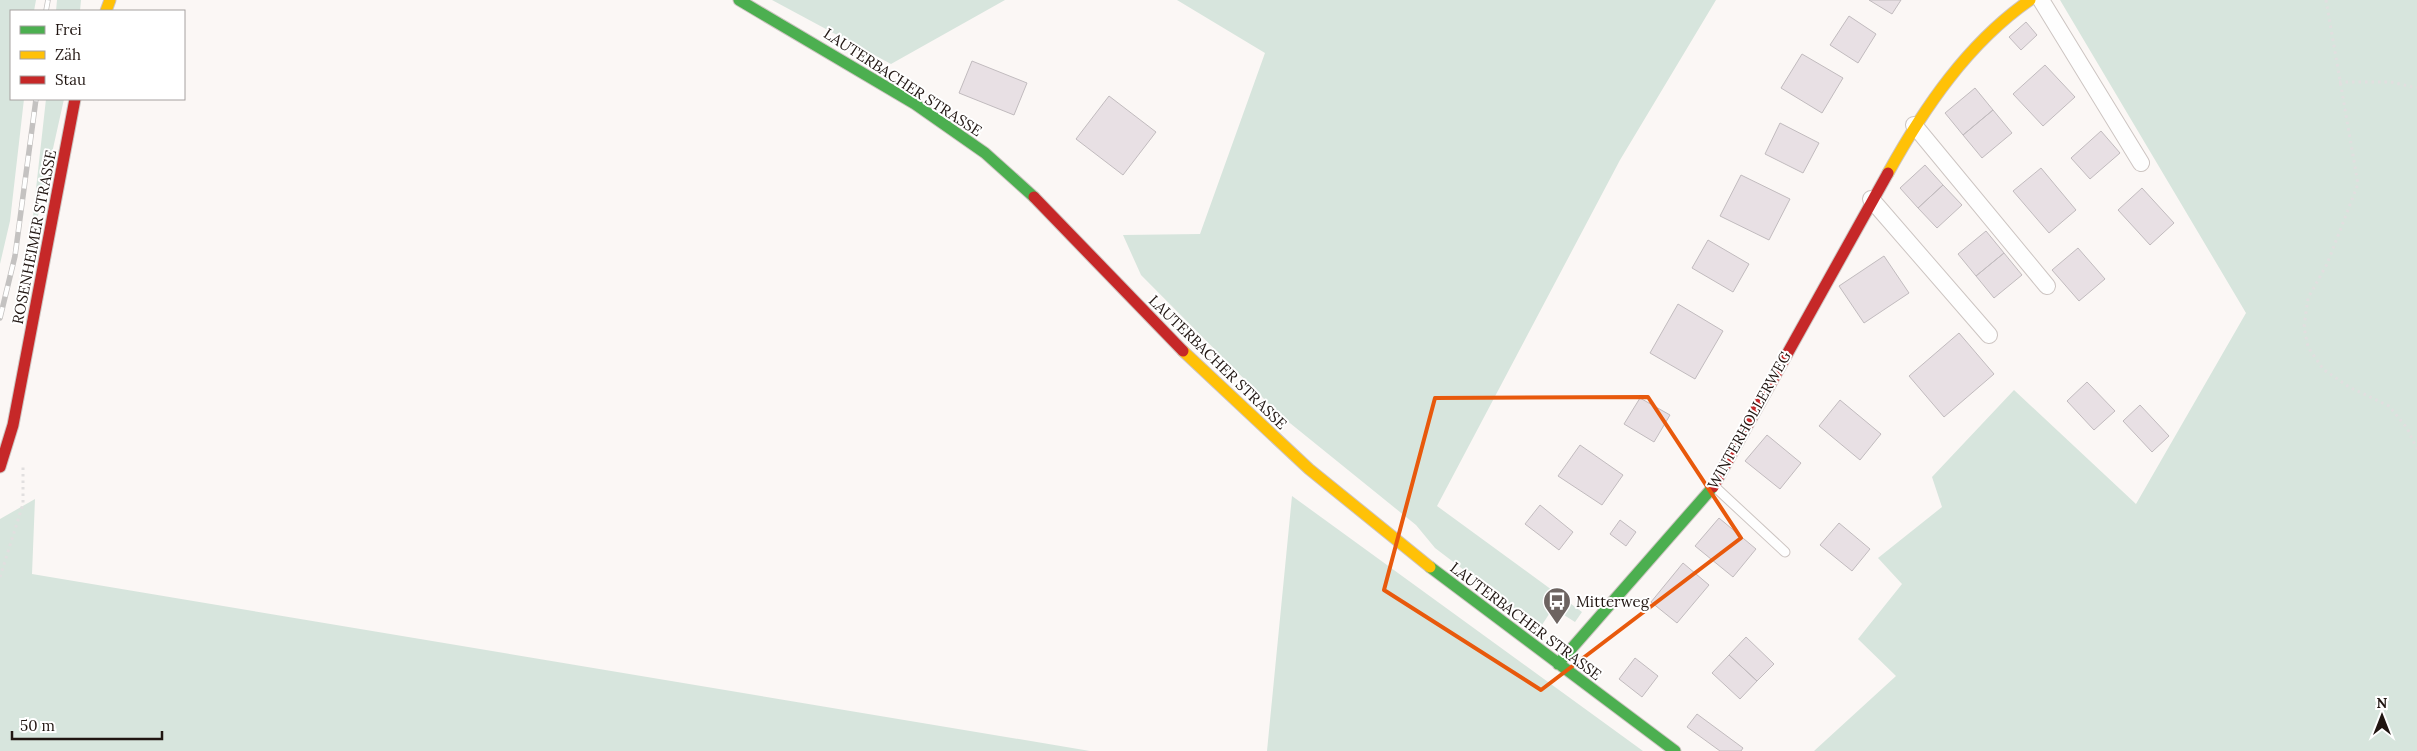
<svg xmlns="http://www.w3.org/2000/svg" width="2417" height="751" font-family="Lora,serif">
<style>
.green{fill:#d7e5dd}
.building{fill:#e8e0e4;stroke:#c1bbbe}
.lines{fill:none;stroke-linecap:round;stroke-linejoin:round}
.lane-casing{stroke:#cdc5c2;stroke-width:11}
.street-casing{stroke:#cdc5c2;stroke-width:18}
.fast-casing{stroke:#cdc5c2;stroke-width:13}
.slow-casing{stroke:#cdc5c2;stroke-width:13}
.jam-casing{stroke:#cdc5c2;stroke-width:13}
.path{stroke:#e1dfdf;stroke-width:3;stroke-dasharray:2.5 4;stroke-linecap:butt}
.lane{stroke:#fefefe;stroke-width:9}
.street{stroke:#fefefe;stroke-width:16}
.fast{stroke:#4caf50;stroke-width:11}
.slow{stroke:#ffc107;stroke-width:11}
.jam{stroke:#c62828;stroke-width:11}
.rail-casing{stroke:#c4c2c1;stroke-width:5.5}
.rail{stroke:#fff;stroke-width:4;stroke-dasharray:11;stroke-linecap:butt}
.marked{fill:none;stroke:#e8590c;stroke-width:4;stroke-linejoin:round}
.labels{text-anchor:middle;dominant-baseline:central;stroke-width:4;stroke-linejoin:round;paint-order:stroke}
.street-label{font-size:15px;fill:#201511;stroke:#fff}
.poi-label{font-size:15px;fill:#201511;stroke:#fff;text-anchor:start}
</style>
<rect width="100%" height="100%" fill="#fbf7f5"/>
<path class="green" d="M0,0H36L34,11H11V99H24L10,221L0,264Z
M57,0H81L80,11H56Z
M772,0H1005L891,64Z
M1177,0H1716L1620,160L1437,506L1582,612L1575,622L1553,608L1540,628L1435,548L1416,525L1280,415L1141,275L1123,235L1200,234L1265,53Z
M2060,0H2417V751H1814L1896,676L1858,639L1902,584L1878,558L1942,507L1932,477L2014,390L2136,504L2246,313Z
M46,99H64L28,261Z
M1292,496L1643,751H1267Z
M35,499L32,574L1090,751H0V519Z"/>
<path class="building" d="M1869,0H1901L1892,14Z
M1849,16L1876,34L1858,63L1830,45Z
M2026,22L2037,35L2021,50L2009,37Z
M1802,54L1843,78L1822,113L1781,88Z
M972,61L1027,83L1014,115L959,93Z
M2045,65L2075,97L2043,126L2013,94Z
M1975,88L1993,110L1963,135L1945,113Z
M1109,96L1156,132L1123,175L1076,139Z
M1993,110L2012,133L1982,158L1963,135Z
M1780,123L1819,143L1803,173L1765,154Z
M2101,131L2120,153L2090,179L2071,158Z
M1925,165L1943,185L1918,208L1900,188Z
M2041,168L2076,210L2049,233L2013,191Z
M1741,175L1790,199L1769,240L1720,216Z
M1943,185L1962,205L1937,228L1918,208Z
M2142,188L2174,223L2150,245L2118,210Z
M1986,231L2004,253L1976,276L1958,254Z
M1708,240L1749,264L1733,292L1692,268Z
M2078,248L2105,279L2079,301L2052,270Z
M2004,253L2022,275L1994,298L1976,276Z
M1884,256L1909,293L1864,323L1839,286Z
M1678,304L1723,331L1695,379L1650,353Z
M1959,333L1994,374L1944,417L1909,376Z
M2087,382L2115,411L2094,430L2067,401Z
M1640,398L1670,415L1654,442L1624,424Z
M1840,400L1881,434L1860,460L1819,426Z
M2140,405L2169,436L2152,452L2123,421Z
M1767,435L1801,463L1780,489L1745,461Z
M1580,445L1623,475L1602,505L1558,476Z
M1540,505L1573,532L1559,550L1525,524Z
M1719,518L1756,549L1733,577L1695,546Z
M1620,520L1636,532L1626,546L1610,534Z
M1839,523L1870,549L1852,571L1820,545Z
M1683,563L1709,585L1677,623L1651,602Z
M1746,637L1774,664L1757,681L1729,655Z
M1729,655L1757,681L1740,699L1712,673Z
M1635,658L1658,676L1642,697L1619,679Z
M1697,714L1743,748L1741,751H1720L1687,727Z"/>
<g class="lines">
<g class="lane-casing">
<path id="lane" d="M1714,486L1785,552"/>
</g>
<g class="street-casing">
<path id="street" d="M2041,0L2141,163
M1914,125L2047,286
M1871,199L1989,335"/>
</g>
<g class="fast-casing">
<path id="fast" d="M739,0L915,104L985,153L1034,197
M1430,567L1675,751
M1558,664L1713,487"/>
</g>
<g class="slow-casing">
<path id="slow" d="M106,11L110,0
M1888,173C1924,108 1968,43 2030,0
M1183,351L1309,469L1430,567"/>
</g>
<g class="jam-casing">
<path id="jam" d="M1034,197L1183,351
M0,467L13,425L75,99
M1713,487L1888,173"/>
</g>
<path class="path" d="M2326,0L2358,184L2327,264L2308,298L2304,327L2308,347L2323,369L2349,387L2389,406L2407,428L2417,449
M2339,82H2391L2417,88
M0,577L23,504V466"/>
<use href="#lane" class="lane"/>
<use href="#street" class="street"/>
<use href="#fast" class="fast"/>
<use href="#slow" class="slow"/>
<use href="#jam" class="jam"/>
<g class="rail-casing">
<path id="rail" d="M46,11L48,0
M0,318L15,256L36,99"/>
</g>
<use href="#rail" class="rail"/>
</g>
<path class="marked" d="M1648,397L1741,538L1541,690L1384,590L1435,398Z"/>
<defs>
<g id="bus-pin" transform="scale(1.4375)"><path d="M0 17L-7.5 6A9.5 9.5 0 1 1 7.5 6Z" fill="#6d6461" stroke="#fff"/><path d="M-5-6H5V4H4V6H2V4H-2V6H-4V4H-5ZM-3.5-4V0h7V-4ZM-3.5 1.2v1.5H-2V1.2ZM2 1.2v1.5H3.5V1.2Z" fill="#fff"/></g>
</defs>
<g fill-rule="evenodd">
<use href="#bus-pin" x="1557" y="601"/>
</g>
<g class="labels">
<g class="street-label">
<text transform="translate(903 82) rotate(33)">LAUTERBACHER STRASSE</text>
<text transform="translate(34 237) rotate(-79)">ROSENHEIMER STRASSE</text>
<text transform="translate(1218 362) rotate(44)">LAUTERBACHER STRASSE</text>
<text transform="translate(1749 420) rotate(-61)">WINTERHOLLERWEG</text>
<text transform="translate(1526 621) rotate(37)">LAUTERBACHER STRASSE</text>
</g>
<g class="poi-label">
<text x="1576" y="601">Mitterweg</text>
</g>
</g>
<rect x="10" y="10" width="175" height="90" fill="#ffffff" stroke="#a6a1a0"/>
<rect x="20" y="26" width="25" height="8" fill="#4caf50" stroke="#a6a1a0"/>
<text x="55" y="35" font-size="15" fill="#201511">Frei</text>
<rect x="20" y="51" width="25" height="8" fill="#ffc107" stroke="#a6a1a0"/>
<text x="55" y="60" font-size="15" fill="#201511">Zäh</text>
<rect x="20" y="76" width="25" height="8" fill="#c62828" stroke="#a6a1a0"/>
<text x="55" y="85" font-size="15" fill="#201511">Stau</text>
<g transform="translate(2382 716)" stroke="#ffffff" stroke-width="4" paint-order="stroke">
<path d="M0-4L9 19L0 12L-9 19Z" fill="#201511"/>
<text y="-8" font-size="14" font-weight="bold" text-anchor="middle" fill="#201511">N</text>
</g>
<path d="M12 731v8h150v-8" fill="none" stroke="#201511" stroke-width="2.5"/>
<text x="20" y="731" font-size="15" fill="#201511" stroke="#ffffff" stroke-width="4" paint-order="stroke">50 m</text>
</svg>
